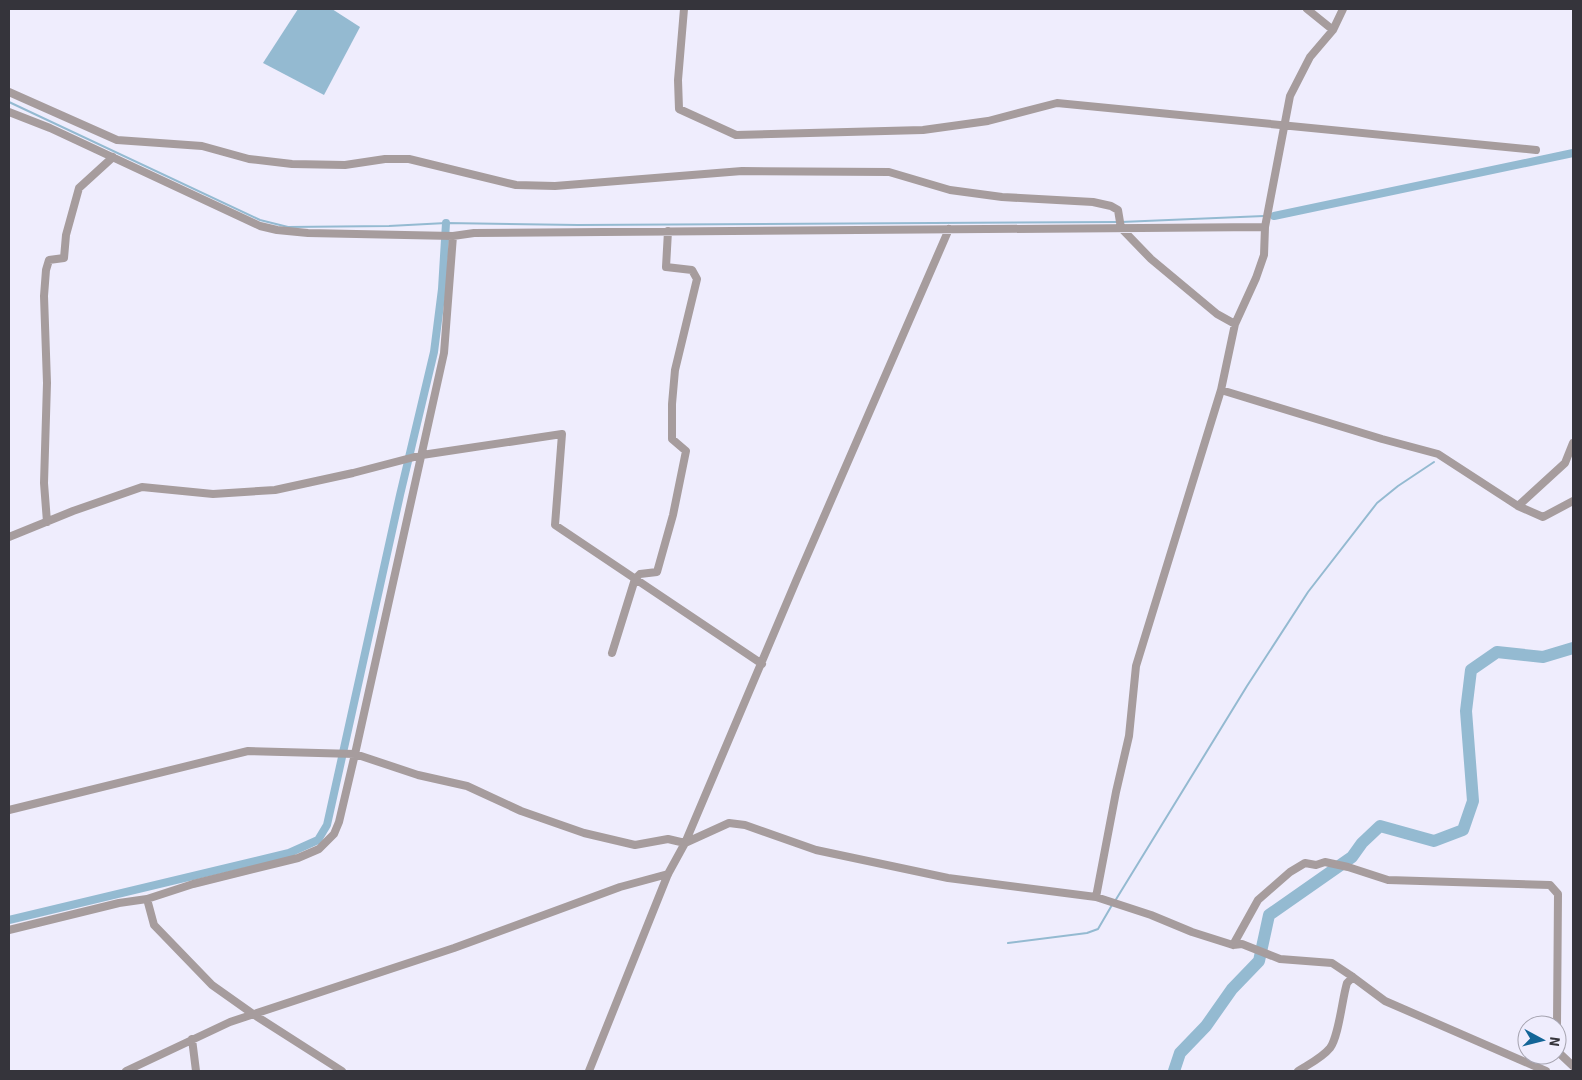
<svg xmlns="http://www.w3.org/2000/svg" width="1582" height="1080" font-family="Signika,sans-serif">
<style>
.water{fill:#94bad1}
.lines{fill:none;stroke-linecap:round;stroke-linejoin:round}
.stream{stroke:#94bad1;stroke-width:2}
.canal{stroke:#94bad1;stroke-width:8}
.river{stroke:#94bad1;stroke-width:12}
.street{stroke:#a69c9d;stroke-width:8}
</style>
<rect width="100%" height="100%" fill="#efedfd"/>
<path class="water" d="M298,9H332L360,27L324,95L263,63Z"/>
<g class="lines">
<path class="stream" d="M9,102L260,220L288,227L389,226L446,223L578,225L1117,222
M1121,222L1264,216
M1115,901L1247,686L1308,592L1377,503L1398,486L1434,462
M1008,943L1087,933L1098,929L1112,905"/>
<path class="canal" d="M1274,216L1573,153
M9,920L289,853L318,840L327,825L400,495L434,352L442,289L446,223"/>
<path class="river" d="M1174,1071L1180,1053L1206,1026L1232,989L1259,961L1269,915L1352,857L1362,843L1380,826L1434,841L1463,830L1473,801L1466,711L1471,670L1497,652L1543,657L1573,648"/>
<path class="street" d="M684,9L678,80L679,109L736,135L923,130L988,121L1057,103L1536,150
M1307,9L1333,30
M9,92L117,140L202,146L249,159L292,164L345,165L385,159H409L516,185L555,186L742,171L889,172L950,190L1002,197L1093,202L1111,206L1118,210L1121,228L1151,259L1217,314L1235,324
M9,112L50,128L260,226L277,230L308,233L453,236L474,233L1265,227
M1221,390L1382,439L1438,454L1518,506L1565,463L1573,443
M1518,506L1543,517L1573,501
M47,522L44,483L47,383L44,296L46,270L49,260L64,258L66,235L79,188L113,157
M9,537L73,511L142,487L213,494L275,490L353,473L422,455L562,434L555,525L762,664
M612,653L635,579L640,574L657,572L673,515L686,451L672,439V404L675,370L697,279L692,270L666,267L668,231
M9,810L248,751L355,754L418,775L467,786L521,811L584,833L635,845L668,839L685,843L729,823L745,825L816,850L948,878L1096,897L1151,915L1192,932L1233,945L1242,944L1280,959L1332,963L1350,975L1385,1001L1546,1071
M1096,897L1116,792L1129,736L1136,666L1221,390L1235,324L1256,278L1264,255L1265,227L1290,96L1310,57L1333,30L1343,9
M147,899L154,925L212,985L253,1014L342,1071
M9,930L119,903L147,899L193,884L298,858L319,849L334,834L339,822L355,754L444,353L453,236
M1233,945L1258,900L1290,872L1305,863L1316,865L1325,862L1348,867L1388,880L1550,885L1558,894L1557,1025
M192,1039L196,1071
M1557,1051L1573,1066
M126,1071L230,1022L454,948L620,887L668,874
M589,1071L668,874L685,843L796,581L949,229
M1298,1071C1309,1064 1322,1058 1330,1048C1339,1036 1342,999 1347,983L1353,977"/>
</g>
<rect width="1582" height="1080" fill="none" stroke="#35343b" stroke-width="20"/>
<g transform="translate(1542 1040) rotate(97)"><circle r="24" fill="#efedfd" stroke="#a5a3af"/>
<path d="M0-4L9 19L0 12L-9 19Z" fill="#136597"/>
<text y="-8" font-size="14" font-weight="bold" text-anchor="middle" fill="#35343b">N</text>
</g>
</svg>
